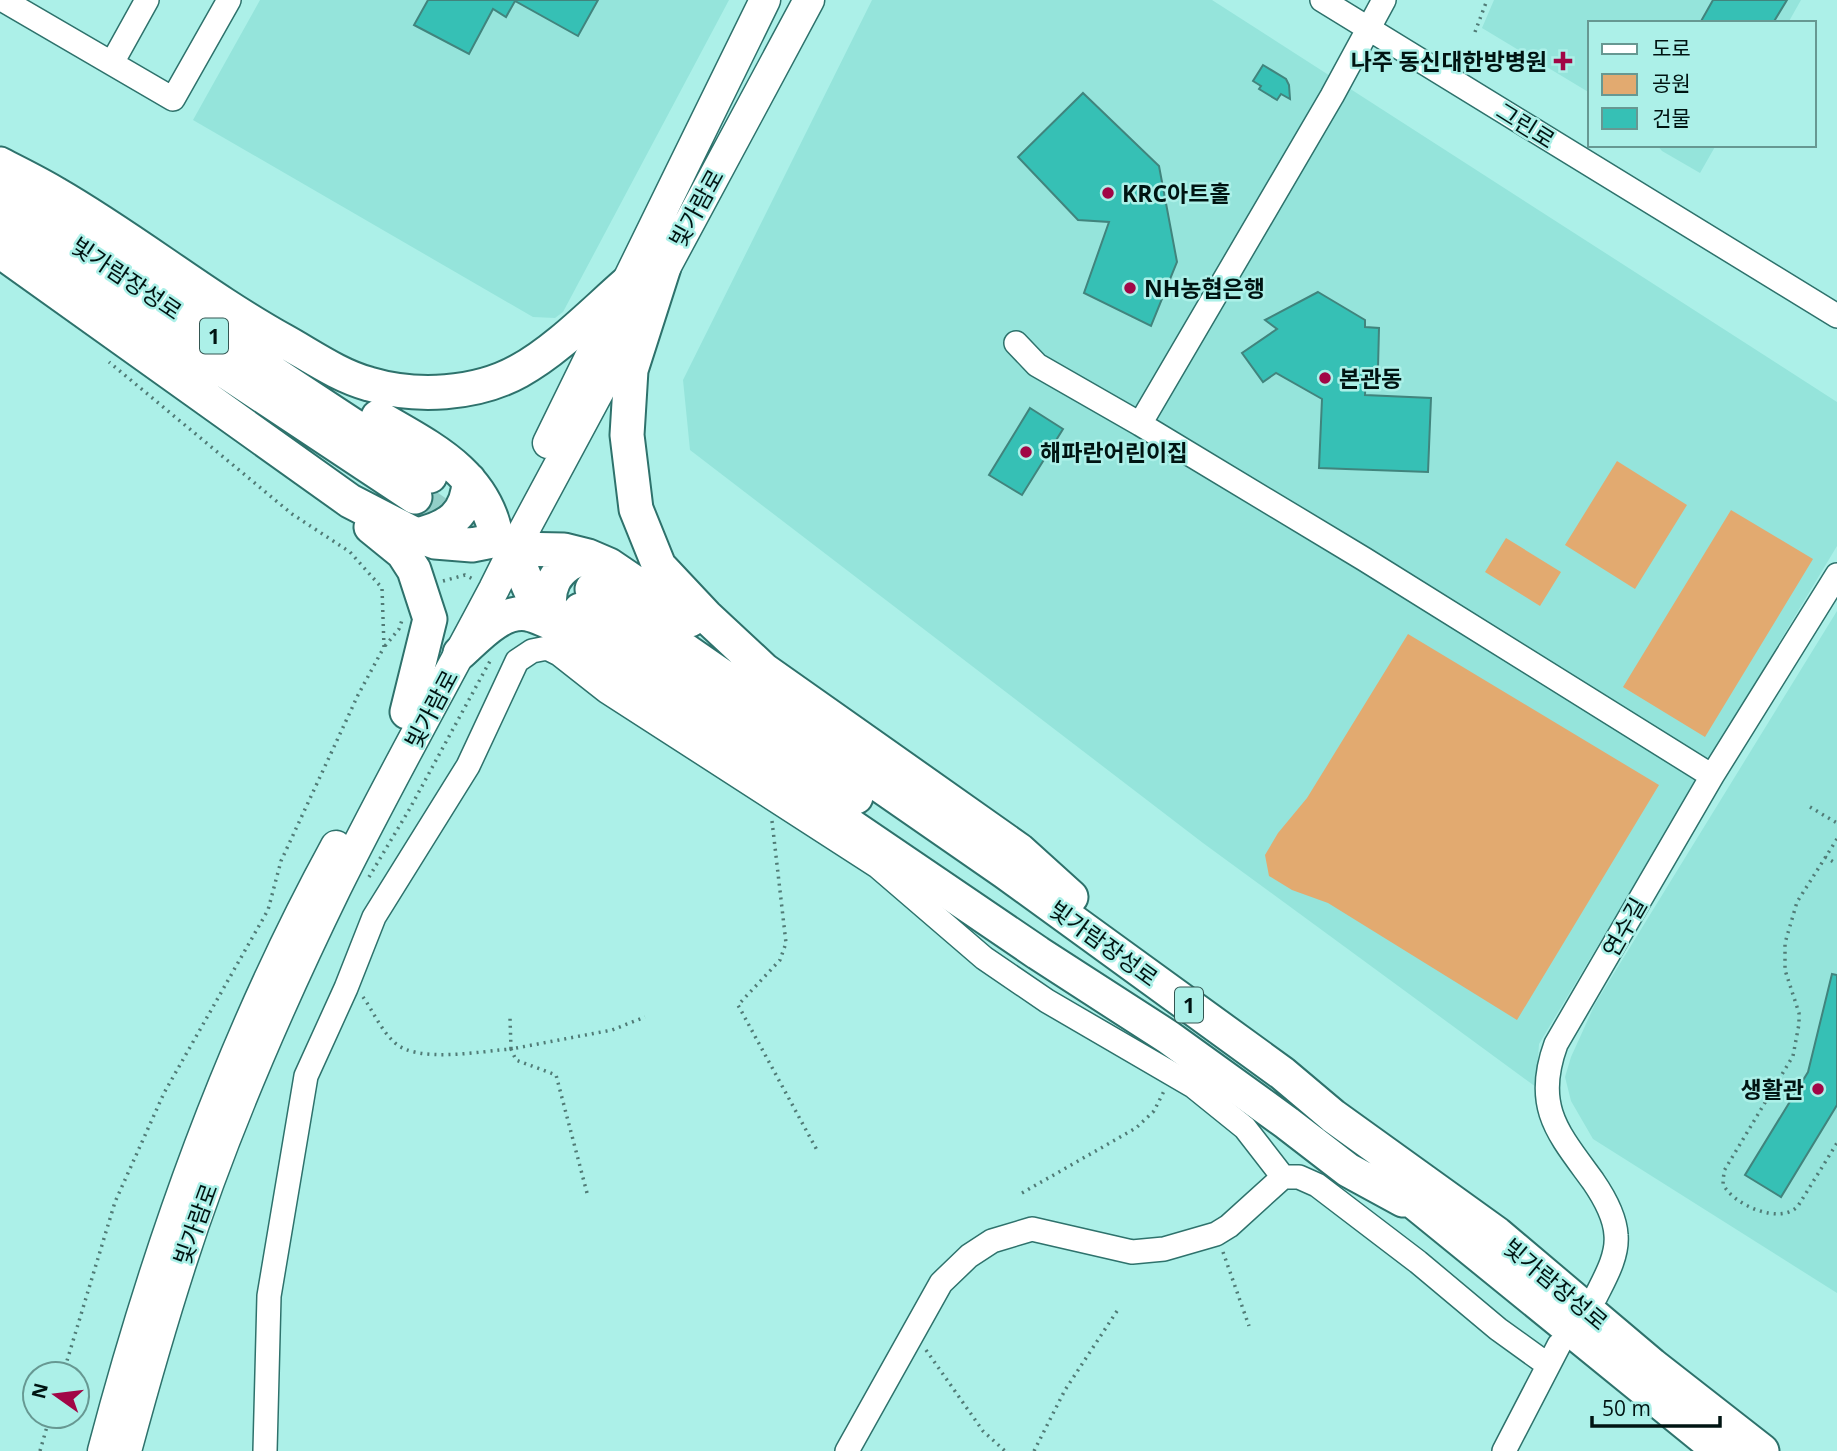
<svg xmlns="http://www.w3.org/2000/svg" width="1837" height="1451" font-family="'Open Sans','Noto Sans KR',sans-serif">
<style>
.built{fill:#95e4db}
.green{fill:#e2aa70}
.building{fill:#36c0b5;stroke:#41847d;stroke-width:2}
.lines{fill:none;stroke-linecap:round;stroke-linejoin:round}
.highway-tunnel{stroke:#92cfc8;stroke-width:33;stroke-dasharray:33 17;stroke-linecap:butt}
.minor-casing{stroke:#2e726c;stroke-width:26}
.major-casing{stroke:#2e726c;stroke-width:33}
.highway-casing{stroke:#2e726c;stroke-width:37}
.path{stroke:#507b76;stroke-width:3.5;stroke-dasharray:2 5;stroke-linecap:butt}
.minor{stroke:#fff;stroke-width:23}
.major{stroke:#fff;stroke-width:30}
.highway{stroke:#fff;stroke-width:33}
.poi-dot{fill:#a10646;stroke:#acf0e8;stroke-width:2.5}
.labels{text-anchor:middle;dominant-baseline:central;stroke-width:5;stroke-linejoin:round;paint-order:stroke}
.shield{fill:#acf0e8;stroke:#345652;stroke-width:2}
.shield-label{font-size:21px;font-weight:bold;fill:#001412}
.poi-label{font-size:23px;font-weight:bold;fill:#001412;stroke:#acf0e8;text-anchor:start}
.street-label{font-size:23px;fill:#001412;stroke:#acf0e8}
</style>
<rect width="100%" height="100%" fill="#acf0e8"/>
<path class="built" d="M260,0H729L563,312L555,318L533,317L193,120Z
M872,0H1212L1837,402V546L1539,1044L1536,1087L1203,843L690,450L683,380Z
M1494,0H1801L1788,23H1590V93L1482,28Z
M1657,145H1716L1700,173L1662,151Z
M1837,611V1293L1593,1139L1571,1101L1565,1077L1571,1057L1595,1004Z"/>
<path class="green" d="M1617,461L1687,505L1635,589L1565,545Z
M1731,510L1813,559L1705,737L1623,687Z
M1506,538L1561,572L1540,606L1485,572Z
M1408,634L1659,785L1517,1020L1328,903L1292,890L1269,876L1265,855L1278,833L1307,798Z"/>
<path class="building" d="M428,0H598L578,36L515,1L506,17L493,9L469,54L414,25Z
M1713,0H1787L1773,23H1700Z
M1263,65L1286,79L1289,85L1290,99L1281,94L1277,100L1259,89L1261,86L1253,81Z
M1083,93L1159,166L1177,262L1151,326L1084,293L1109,222L1078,220L1018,157Z
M1318,292L1365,320V327L1379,328L1378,368H1366L1365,395L1431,398L1428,472L1319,468L1322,399L1276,373L1263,382L1242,353L1277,329L1265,320Z
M1030,408L1063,429L1022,495L989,475Z
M1832,974L1837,975V1105L1781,1197L1745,1175L1808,1072Z"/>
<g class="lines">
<path class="highway-tunnel" d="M415,497L473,537"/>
<g class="minor-casing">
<path id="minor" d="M3,0L173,99L229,0
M1322,0L1837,316
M112,63L147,0
M1016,343L1037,365L1140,424L1364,559L1712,776
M1140,424L1332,96L1384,0
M1596,1296C1605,1278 1618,1256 1616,1235C1615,1216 1604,1197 1593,1181C1558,1133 1533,1107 1556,1044L1712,776L1837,575
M265,1451L269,1296L306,1076L346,988L374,917L468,766L517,661L532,651L547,648L559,654L606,691L877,866L984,958L1047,1001L1193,1086L1245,1128L1283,1177
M847,1451L941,1283L969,1256L992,1241L1032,1229L1132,1252L1164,1249L1216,1234L1229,1226L1283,1177H1299L1317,1185L1418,1262L1498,1329L1548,1365
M1504,1451L1559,1345"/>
</g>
<g class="major-casing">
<path id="major" d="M548,443L765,0
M103,1451C158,1242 232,1036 336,846
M126,1451C143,1388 161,1325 181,1263C222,1135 277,1009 336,888C386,787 441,689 494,589L514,549L809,0"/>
</g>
<g class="highway-casing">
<path id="highway" d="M0,164C19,174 38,183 56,194C134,239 205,297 284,341C311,356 339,376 369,384C416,398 476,395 519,371C556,351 594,312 626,284
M0,193L430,476
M0,222L415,497
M0,251L350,501L416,535L435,542L472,545L497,540L514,549L564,550L588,556L609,565L690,620
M664,267L631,370L627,435L636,509L659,566L706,616L764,670L1019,850L1071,897
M378,417C431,448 486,473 497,540
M371,527L403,553L414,570L430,619L407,712
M416,535C448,528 468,515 469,480
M514,549C524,575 532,603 553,623
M592,589L643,621L1005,872L1282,1073L1333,1116L1497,1234L1652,1365L1762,1451
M580,610L856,797
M554,624C542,590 554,566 588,556
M460,653C478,637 501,610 527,614C536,615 545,621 554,624L1038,953L1168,1037L1287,1123L1348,1170L1403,1200
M1388,1181L1720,1451"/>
</g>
<path class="path" d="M1475,32L1487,0
M443,581L465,575L475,580
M385,646L399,629L403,617
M1810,807L1837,823
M772,821L786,943L780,960L738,1005L818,1152
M1837,839L1797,902L1785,943V970L1799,1013V1024L1793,1056L1724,1171L1723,1184C1732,1204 1780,1226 1798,1206L1837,1143
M1825,857L1837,864
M369,877L409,810L490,661
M363,997C373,1011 381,1030 394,1042C416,1064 482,1051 511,1049L510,1018
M587,1193L556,1075L516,1060L511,1049L612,1030L645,1017
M1022,1193L1136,1128L1154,1111L1164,1091
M1223,1252L1249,1326
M926,1350L983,1431L1005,1451
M63,1374L115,1202L164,1093L268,910L281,861L358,695L384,647L382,588L350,552L292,514L109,362
M40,1451L50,1416
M1034,1451L1065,1390L1117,1311"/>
<use href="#minor" class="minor"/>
<use href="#major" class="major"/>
<use href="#highway" class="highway"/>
</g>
<g class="poi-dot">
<path d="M1559.5 50.5h7v7h7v7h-7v7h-7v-7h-7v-7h7z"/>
<circle cx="1108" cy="193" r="7"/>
<circle cx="1130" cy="288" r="7"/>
<circle cx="1325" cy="378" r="7"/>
<circle cx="1026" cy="452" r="7"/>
<circle cx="1818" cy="1089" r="7"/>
</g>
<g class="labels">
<g class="shield">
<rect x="200" y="318.5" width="28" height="35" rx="5"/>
<rect x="1175" y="987.5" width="28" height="35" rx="5"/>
</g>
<g class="shield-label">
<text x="214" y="336">1</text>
<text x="1189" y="1005">1</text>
</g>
<g class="poi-label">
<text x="1547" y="61" text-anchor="end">나주 동신대한방병원</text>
<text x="1122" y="193">KRC아트홀</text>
<text x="1144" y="288">NH농협은행</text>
<text x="1339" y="378">본관동</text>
<text x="1040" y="452">해파란어린이집</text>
<text x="1804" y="1089" text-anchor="end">생활관</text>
</g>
<g class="street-label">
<text transform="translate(1526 125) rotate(32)">그린로</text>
<text transform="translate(696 208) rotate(-61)">빛가람로</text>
<text transform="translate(127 278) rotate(34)">빛가람장성로</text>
<text transform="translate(431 709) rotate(-62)">빛가람로</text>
<text transform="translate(1624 927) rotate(-60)">연수길</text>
<text transform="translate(1104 943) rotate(36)">빛가람장성로</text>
<text transform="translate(195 1224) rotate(-70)">빛가람로</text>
<text transform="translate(1556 1284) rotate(40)">빛가람장성로</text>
</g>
</g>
<rect x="1588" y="21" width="228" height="126" fill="#acf0e8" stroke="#679892" stroke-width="2"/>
<rect x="1602" y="44" width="35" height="10" fill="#ffffff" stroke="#679892" stroke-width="2"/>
<text x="1652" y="56" font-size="21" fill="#001412">도로</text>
<rect x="1602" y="74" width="35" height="21" fill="#e2aa70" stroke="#679892" stroke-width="2"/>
<text x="1652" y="91" font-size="21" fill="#001412">공원</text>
<rect x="1602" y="108" width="35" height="21" fill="#36c0b5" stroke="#679892" stroke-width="2"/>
<text x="1652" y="126" font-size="21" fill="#001412">건물</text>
<g transform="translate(56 1395) rotate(284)"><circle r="33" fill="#acf0e8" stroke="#679892" stroke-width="2"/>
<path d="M0-5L12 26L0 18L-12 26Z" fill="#a10646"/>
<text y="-10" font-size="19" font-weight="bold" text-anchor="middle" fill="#001412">N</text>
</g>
<path d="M1592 1416v10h128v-10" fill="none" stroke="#001412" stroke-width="3.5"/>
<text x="1602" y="1416" font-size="21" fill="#001412" stroke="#acf0e8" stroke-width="5" paint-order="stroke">50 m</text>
</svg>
